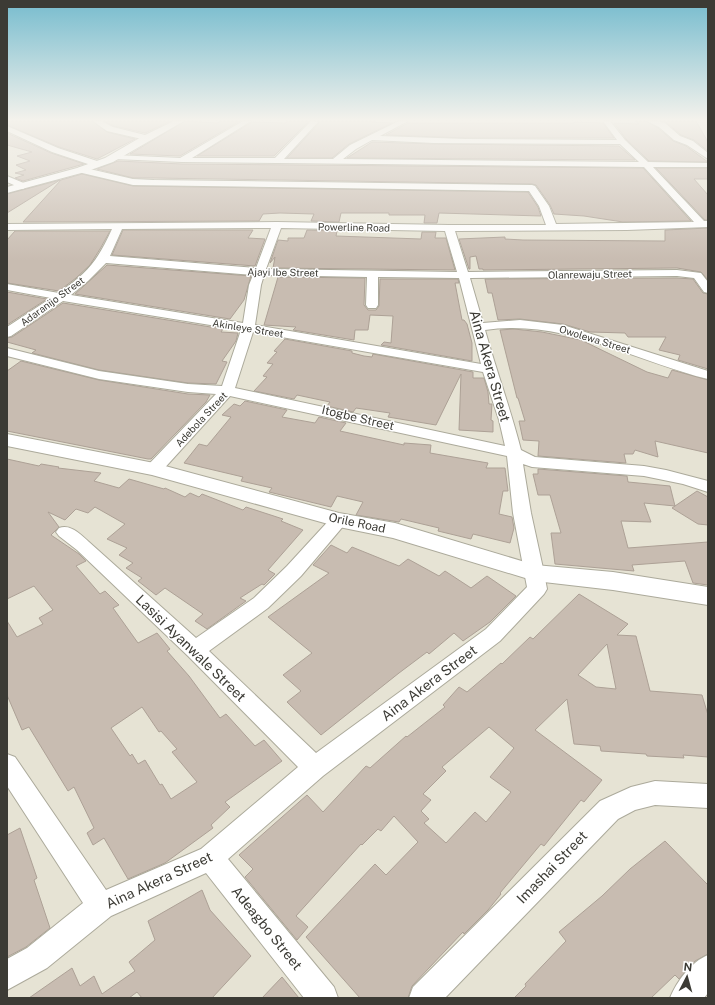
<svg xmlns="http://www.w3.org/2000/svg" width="715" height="1005" font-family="'Public Sans',sans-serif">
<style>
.building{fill:#c8bcb1;stroke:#ada196;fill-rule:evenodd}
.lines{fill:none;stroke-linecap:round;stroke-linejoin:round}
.minor-casing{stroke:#acaa9b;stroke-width:2}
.tertiary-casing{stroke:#acaa9b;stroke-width:2}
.minor{fill:#fff;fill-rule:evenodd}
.tertiary{fill:#fff;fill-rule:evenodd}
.labels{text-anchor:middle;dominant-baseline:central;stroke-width:3;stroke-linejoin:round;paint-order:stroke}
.far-street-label{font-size:10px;fill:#3c3b35;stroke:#fff}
.street-label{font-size:12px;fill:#3c3b35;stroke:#fff}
.near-street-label{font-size:14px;fill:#3c3b35;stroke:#fff}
</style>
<rect width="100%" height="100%" fill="#e6e3d4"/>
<path class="building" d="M7,121H92L107,132L135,139L97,159L59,147L7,125Z
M104,121H171L145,133L114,126Z
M185,121L217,123L221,121H240L180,156L130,154Z
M288,121H309L274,156H197L252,122L285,123Z
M318,121H375L372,122L392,123L349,144L332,158H287L319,123Z
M635,121H646L658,128L673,141L686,146L708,162L649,161L626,139L614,123L639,124Z
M662,121H696L708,142V151L694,140L681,135L666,122Z
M574,122L603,123L614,138H466L386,135L408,123H574Z
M7,133L51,153L84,164L23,181L15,178L24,175L15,173L26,170L16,165L30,161L17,156L32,152L7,145Z
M372,142L434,144L619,146L635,160L347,158Z
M118,161L182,164L643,168L691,221L623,222L584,216L554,214L550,205L536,185L532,184L154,178H133L97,169Z
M656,168H708V179H694L708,195V220H705Z
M82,174L133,186L528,192L538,207L541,216L439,213L437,223H424L425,215H389V213H341L339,222L311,221L314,214L280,213L263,214L259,221L23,222L61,180Z
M60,180L7,213V194Z
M708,228V280L701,272L677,268L483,270V269H479L476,256L470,257V269H469L459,239L505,237V239L523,240L665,241V230Z
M123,230H253L248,238L265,239L255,266L112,255Z
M307,230L337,231L336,236L421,239L422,232H436L435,238H446L455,270L273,268L275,257L270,263L278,240L288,241V238H304Z
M15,231H110L100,249L90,265L76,278L59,291L7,283V240Z
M107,265L251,276L244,300L230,319L75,294Z
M278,277L365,278L364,305L368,310H376L379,306L380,279H458L459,283H455L462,320H464L467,324L472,343V361L381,345L384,342L391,343L393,316L370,315L368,330H355L354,340L293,330L296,327L264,325Z
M677,278L693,279L703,293L708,294V369L678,360L680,355L659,350L666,337H628L625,333L590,332L563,324L520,319L498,320L492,293H488L485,279Z
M7,292L47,299L7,325Z
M63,303L223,329L221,332L238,333L236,341L222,361L227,362L216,384L188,383L99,370L32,353L36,350L7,342V338L12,337Z
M514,329L542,332L581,340L647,372L668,378L672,370L708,380V453L655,441L658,457L635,450L633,454H624L626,463L538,456L539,441L523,440L519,421H525L518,398H517L500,330Z
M285,339L352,351V353L364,356L372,357L373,354L473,372V378H484L488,392L489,404H492L491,420L493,421V432L459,430L461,374L436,425L388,417L390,413L356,408L353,412L327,406L330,402L297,395L294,399L254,391L267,377L263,376L273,364L267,363L277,352L274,351Z
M21,361L99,380L188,394L210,395L206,402L151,459H148L7,431V371Z
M245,401L287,410L282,417L315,423L319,417L346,423L340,431L404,445V443L431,445L430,453L488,463L486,468H505L508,491H503L499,514L512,517L514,528L510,543L473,534L471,539L438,531L439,528L401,519L399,522L356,515L363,502L337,496L331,507L269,492L272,488L241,481L243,477L184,463L199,444L207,446L231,417L222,415L234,404L240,406Z
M7,459L39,466L41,464L59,467L58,468L101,473L94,481L119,488L129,479L164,489L165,488L185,497L190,493L199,497L202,494L243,510L246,507L283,519L281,521L303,530L268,570L275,574L264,585L262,584L240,598L246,601L207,629L195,621L203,614L165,588L156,595L138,581L142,578L126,568L133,563L119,555L127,548L107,539L125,524L95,507L88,513L76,509L65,520L48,512L59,527L51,535L79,554L86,561L76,566L100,594L105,591L119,605L113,608L138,643L157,633L170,649L167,651L189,676L220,718L226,714L255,746L264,740L282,761L225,802L230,807L211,825L213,828L165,863L128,879L104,838L93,845L87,833L94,828L74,787L68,791L29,727L22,730L7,695V621L17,637L43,624L39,618L53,610L34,586L7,599ZM142,707L159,732L161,731L177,749L172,752L197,782L171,799L162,784L160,785L145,760L138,764L132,754L130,756L111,728Z
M538,469L627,476L628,482L670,486L675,506L697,491L708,497V525L698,524L672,508L675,506L644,503L651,522L621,521L628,548L708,542V585L693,583L685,561L632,565L634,571L555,564L551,533H561L550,495H538L533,474H538Z
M331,545L347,553L352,547L399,566L408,559L439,576L445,571L471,588L487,576L516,596L490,622L463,641L454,633L429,654L427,652L399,673L321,735L287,702L301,691L283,675L312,653L268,617L329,573L313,565Z
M579,594L628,624L617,635L636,636L650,691L702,695L708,715V757L683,755L684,758L647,756L646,754L601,751L600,746L574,744L567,699L535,730L602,780L584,802L581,800L544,846L541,844L500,893L501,894L488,910L464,934L463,932L412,986L408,998H360L306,937L375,864L386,875L418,842L394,816L381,831L378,829L362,845L361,844L296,916L308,927L297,940L245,877L253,869L239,855L307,795L323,812L366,766L370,768L406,736L407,737L445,707L443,705L459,687L467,692L501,663L502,664L530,637L533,639ZM607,644L616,689L596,687L578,675ZM489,727L514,748L490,777L511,792L486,822L475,812L446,843L424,823L429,819L421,811L431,800L423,794L446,771L442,767Z
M20,828L37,878L34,880L50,928L26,947L7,957V835Z
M665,841L708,885V954L695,961L679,979L675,975L651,998H514L526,986L525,984L566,941L559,932L602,896L630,869Z
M202,890L210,910L251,956L212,998H142L137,992L129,998H29L72,968L80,986L94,976L102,994L135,971L129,962L155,940L148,921Z
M282,977L299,998H262Z"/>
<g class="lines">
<g class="minor-casing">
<path id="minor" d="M93,121H101L113,127L149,136L150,138L146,140L107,131Z
M243,121H251L192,158H275L311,121L318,122L284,159H333L350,145L399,121H408L380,136L466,139L617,140L603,121H610L625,140L648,162L708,163V167H653L704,221H708V227L627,230L455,231L468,272L677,270L701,273L708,282V293L704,292L694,278L677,276L470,278L483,323L520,320L563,325L708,371V379C635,361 563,318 485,330C496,370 511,410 521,450L535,457L644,466L666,470L708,481V492L683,484L644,476L532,467L523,464L531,513L544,573L547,589L544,594L500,641L323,776L228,859L334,987L338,998H304L206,873L111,916L47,968L7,990V959L27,948L83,903L7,786V754L15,757L106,890L201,849L298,767L188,656L77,550L59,536L56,532L59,528C71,524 80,534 89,542L196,638L254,598L287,566L333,516L339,514L345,516L348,520L345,524L301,576L268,608L209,651L316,753L486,629L527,587L513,513L507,456L230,396L160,473L154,474L148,473L146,469L148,465L216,394L188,392L99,379L7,356V348L99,371L188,384L222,386L241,330L63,301L11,336L7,337V327L51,298L7,290V284L59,293C88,272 97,262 112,229L7,230V224L277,222L449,225H546L539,206L529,191L133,185L78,172L77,170L78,168L81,167L133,179L154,180L532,185L535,186L549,206L556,224L694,222L644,167L182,162L115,159L111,157L115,155L180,158ZM372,140L434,143L620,144L639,162L343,159L356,149ZM271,228L256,268L110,256L122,229ZM281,228L445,231L457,272L266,269ZM106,263L253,275L249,285L243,323L71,295L88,281ZM264,275L367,277L366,305L368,308H376L378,305V277L459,278L481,364L255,325L261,285ZM253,332L483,372L499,420L505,446L235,388Z
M647,121H657L665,123L680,136L693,141L708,153V159L687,145L674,140L659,127Z
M7,126L58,148L100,162L101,164L100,166H94L52,152L7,131Z
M7,176L26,184L27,186L23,189L7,182Z
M655,781L708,784V808L655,805L635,810L618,819L445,998H409L413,987L600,801L631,787Z
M708,955V993L704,998H670C677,981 691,962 708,955Z"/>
</g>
<g class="tertiary-casing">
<path id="tertiary" d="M174,121H184L113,162L85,172L7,193V187L77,168L105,158L143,136Z
M7,434L154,463L339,513L395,523L535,565L613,572L708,587V605L613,590L535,581L393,538L339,527L152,475L7,446Z"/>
</g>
<use href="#minor" class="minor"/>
<use href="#tertiary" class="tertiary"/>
</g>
<linearGradient id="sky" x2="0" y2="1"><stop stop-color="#77bcce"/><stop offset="0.46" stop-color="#f4f2ec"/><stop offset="1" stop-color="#f4f2ec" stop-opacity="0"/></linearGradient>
<rect width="715" height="261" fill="url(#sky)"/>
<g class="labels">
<g class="far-street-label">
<text transform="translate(354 227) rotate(1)">Powerline Road</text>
<text transform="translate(283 272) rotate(1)">Ajayi Ibe Street</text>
<text transform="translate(590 274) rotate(-1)">Olanrewaju Street</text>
<text transform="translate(52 301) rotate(-36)">Adaranijo Street</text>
<text transform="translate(248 328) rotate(9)">Akinleye Street</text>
<text transform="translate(595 339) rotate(17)">Owolewa Street</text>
<text transform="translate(201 419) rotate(-47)">Adebola Street</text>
</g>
<g class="street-label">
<text transform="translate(358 418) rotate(13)">Itogbe Street</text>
<text transform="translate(357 523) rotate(12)">Orile Road</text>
</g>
<g class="near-street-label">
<text transform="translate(490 366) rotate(74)">Aina Akera Street</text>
<text transform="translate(191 648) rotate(44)">Lasisi Ayanwale Street</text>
<text transform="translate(429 683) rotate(-37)">Aina Akera Street</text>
<text transform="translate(552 867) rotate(-46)">Imashai Street</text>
<text transform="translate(159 880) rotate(-25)">Aina Akera Street</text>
<text transform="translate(267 928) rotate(51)">Adeagbo Street</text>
</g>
</g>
<rect width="715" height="1005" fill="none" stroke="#3c3b35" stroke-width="16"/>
<g transform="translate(687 977) rotate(6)" stroke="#ffffff" stroke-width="3" paint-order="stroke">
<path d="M0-3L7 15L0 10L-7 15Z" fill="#3c3b35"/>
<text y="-6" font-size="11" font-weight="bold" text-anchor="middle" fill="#3c3b35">N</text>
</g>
</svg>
